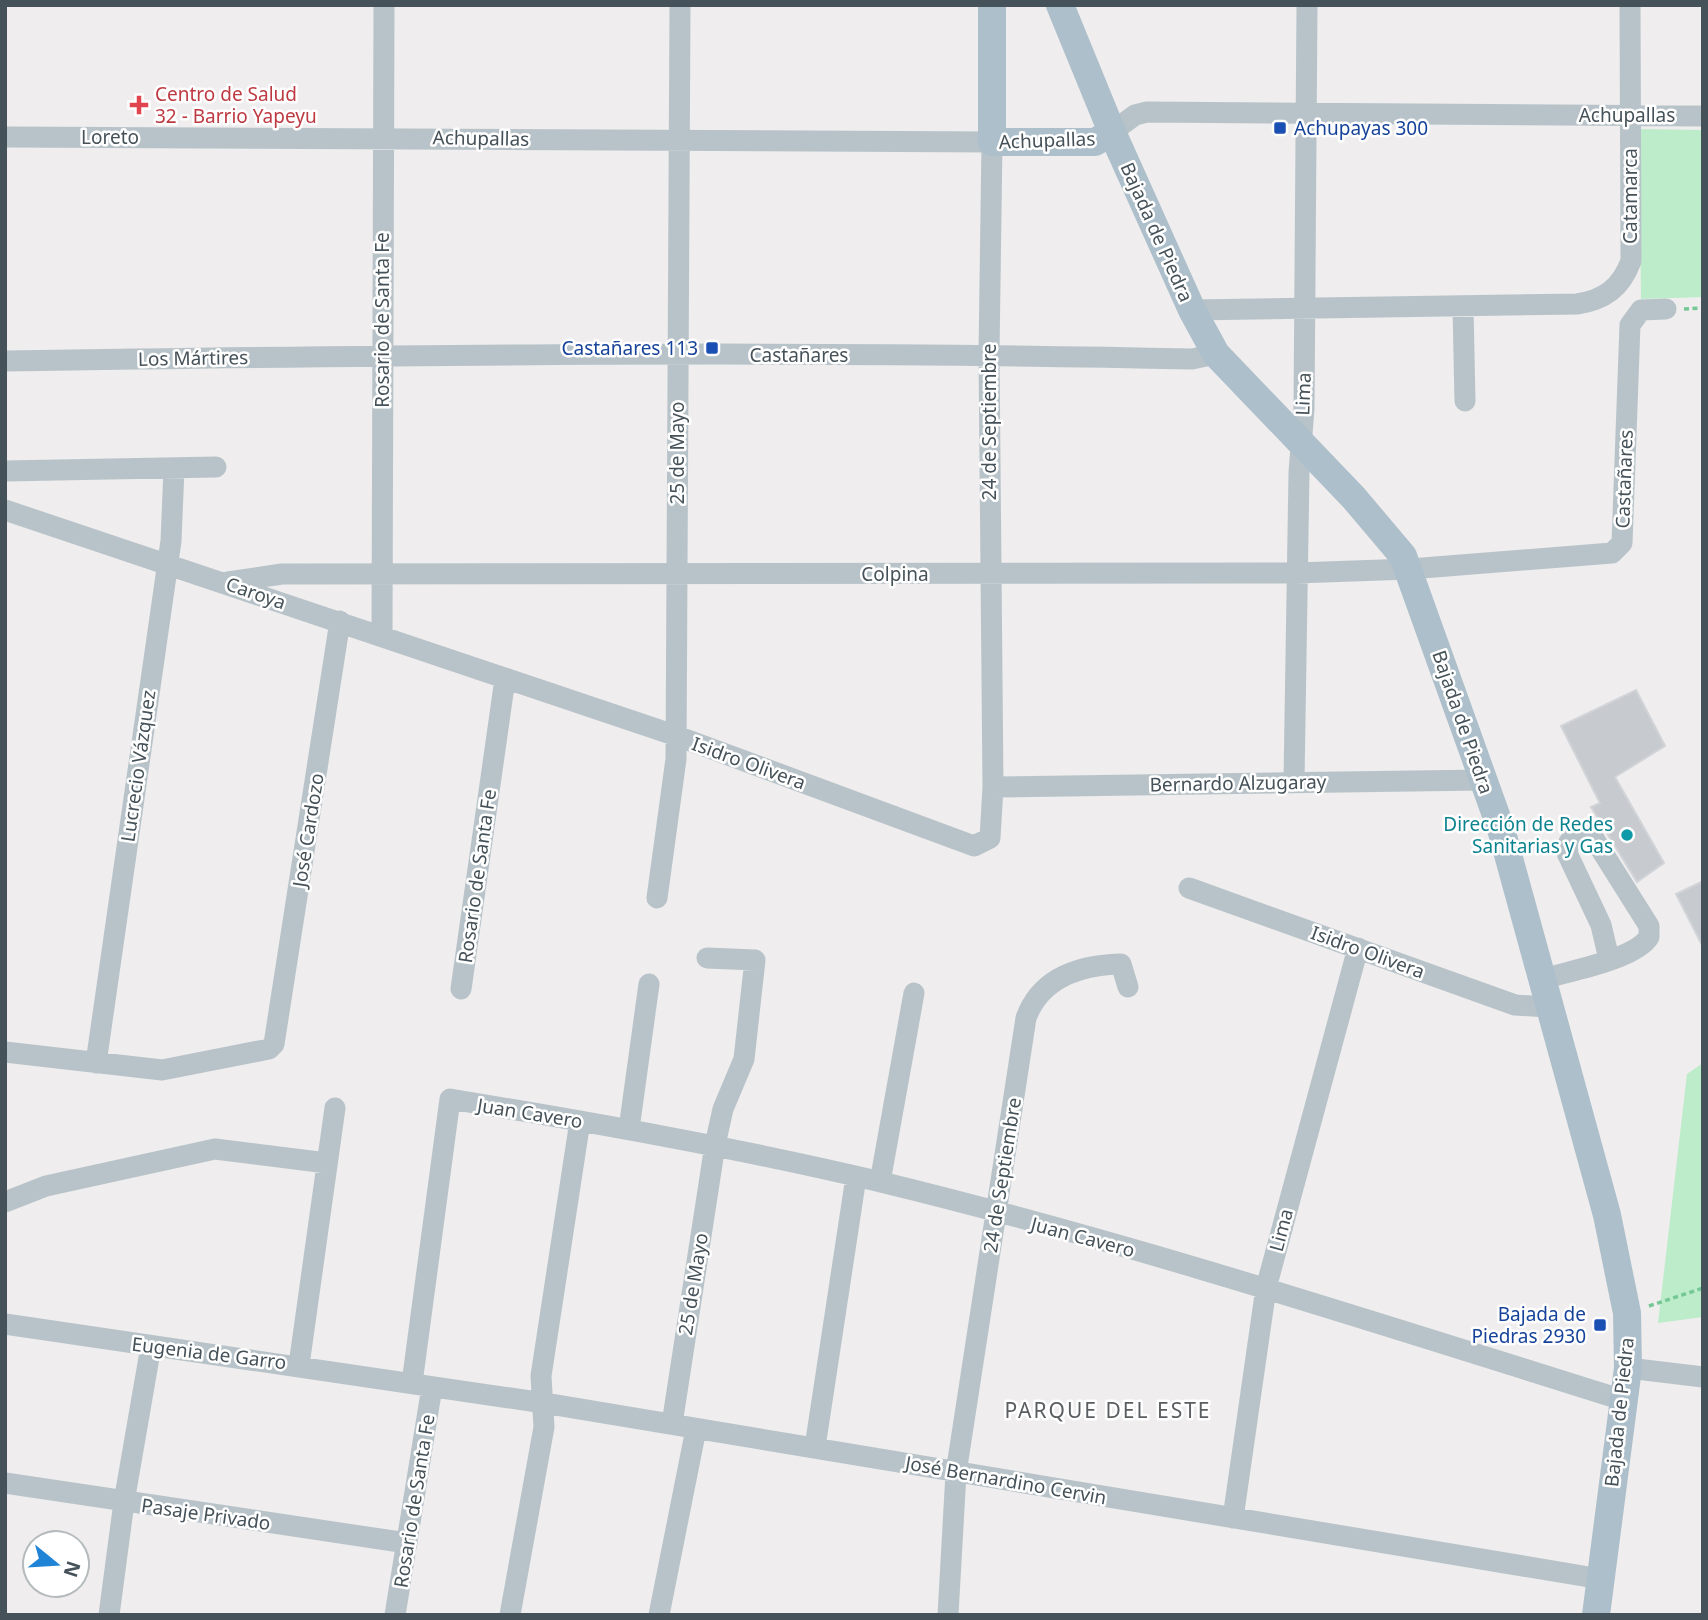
<svg xmlns="http://www.w3.org/2000/svg" width="1708" height="1620" font-family="'Noto Sans',sans-serif">
<style>
.green{fill:#bcecc9}
.building{fill:#c7cacf;stroke:#d1d4d8;stroke-width:2}
.lines{fill:none;stroke-linecap:round;stroke-linejoin:round}
.path{stroke:#75c896;stroke-width:3.5;stroke-dasharray:5 3.5;stroke-linecap:butt}
.minor{stroke:#b8c3c9;stroke-width:21}
.major{stroke:#adbfcb;stroke-width:28}
.health-dot{fill:#e0444e;stroke:#fff;stroke-width:2.5}
.transit-dot{fill:#1a4fb4;stroke:#fff;stroke-width:2.5}
.culture-dot{fill:#0f9aa8;stroke:#fff;stroke-width:2.5}
.labels{text-anchor:middle;dominant-baseline:central;stroke-width:5;stroke-linejoin:round;paint-order:stroke}
.health-label{font-size:19px;fill:#be3a42;stroke:#fff;text-anchor:start}
.street-label{font-size:19px;fill:#465259;stroke:#fff}
.transit-label{font-size:19px;fill:#164399;stroke:#fff;text-anchor:end}
.culture-label{font-size:19px;fill:#0d838f;stroke:#fff;text-anchor:end}
.neighbourhood-label{font-size:21px;letter-spacing:2px;fill:#5a5e61;stroke:#fff}
</style>
<rect width="100%" height="100%" fill="#efeded"/>
<path class="green" d="M1639,129L1703,130V297L1641,299Z
M1703,1063V1317L1658,1323L1687,1074Z"/>
<path class="building" d="M1636,690L1665,746L1615,777L1664,863L1637,882L1591,807L1600,803L1561,726Z
M1703,881V947L1676,894Z"/>
<g class="lines">
<path class="path" d="M1684,309L1703,308
M1649,1306L1703,1288"/>
<path class="minor" d="M1112,132L1135,115L1147,112L1703,116
M5,137L992,142L989,354L993,787L990,838L974,846L677,736L5,510
M1463,307L1465,401
M1192,310L1577,304C1604,300 1621,288 1631,261L1630,5
M5,361C401,355 796,350 1192,359L1216,354
M5,471L216,467
M228,582L282,574L1296,573L1410,569L1612,553L1622,543L1630,325L1641,310L1666,309
M382,635L384,5
M1294,782L1299,472L1304,409L1307,5
M993,787L1484,780
M1189,888L1515,1005L1548,1007
M657,898L676,759L680,5
M1540,980C1568,971 1634,960 1649,937V926L1593,837L1579,833L1569,842L1567,853L1601,925L1609,959
M461,989L505,679
M5,1052L162,1070L269,1049L274,1044L340,621
M96,1063L171,541L174,469
M629,1129L649,984
M880,1182L914,993
M5,1202L46,1186L215,1149L327,1163
M5,1324L544,1403L1601,1579
M299,1365L335,1108
M1628,1368L1703,1377
M412,1383L450,1099C595,1123 738,1148 881,1182C1132,1243 1377,1323 1623,1400
M672,1424L715,1145L723,1109L744,1059L755,960L707,958
M815,1447L856,1177
M5,1483L407,1543
M1233,1518L1266,1288L1358,948
M109,1615L124,1502L151,1346
M395,1615L432,1387
M510,1615L544,1427L541,1376L580,1121
M659,1615L696,1429
M948,1615L956,1473L1026,1018C1041,977 1081,965 1121,964L1128,987"/>
<path class="major" d="M992,5V142H1095L1112,132
M1060,5L1112,132L1192,310L1216,354L1354,498L1403,556L1501,829L1607,1215L1627,1313L1628,1368L1596,1615"/>
</g>
<path class="health-dot" d="M135.5 94.5h7v7h7v7h-7v7h-7v-7h-7v-7h7z"/>
<g class="transit-dot">
<rect x="1273" y="121" width="14" height="14" rx="3.5"/>
<rect x="705" y="341" width="14" height="14" rx="3.5"/>
<rect x="1593" y="1318" width="14" height="14" rx="3.5"/>
</g>
<circle class="culture-dot" cx="1627" cy="835" r="7"/>
<g class="labels">
<g class="health-label">
<text x="155" y="94">Centro de Salud<tspan x="155" dy="22">32 - Barrio Yapeyu</tspan></text>
</g>
<g class="street-label">
<text x="1627" y="115">Achupallas</text>
<text x="110" y="137">Loreto</text>
<text transform="translate(481 138) rotate(1)">Achupallas</text>
<text transform="translate(1047 140) rotate(-2)">Achupallas</text>
<text transform="translate(1630 196) rotate(-90)">Catamarca</text>
<text transform="translate(1157 232) rotate(66)">Bajada de Piedra</text>
<text transform="translate(382 320) rotate(-90)">Rosario de Santa Fe</text>
<text x="799" y="355">Castañares</text>
<text transform="translate(193 358) rotate(-1)">Los Mártires</text>
<text transform="translate(1303 394) rotate(-88)">Lima</text>
<text transform="translate(989 422) rotate(-90)">24 de Septiembre</text>
<text transform="translate(677 453) rotate(-90)">25 de Mayo</text>
<text transform="translate(1624 479) rotate(-88)">Castañares</text>
<text x="895" y="574">Colpina</text>
<text transform="translate(256 593) rotate(19)">Caroya</text>
<text transform="translate(1463 722) rotate(71)">Bajada de Piedra</text>
<text transform="translate(749 763) rotate(20)">Isidro Olivera</text>
<text transform="translate(138 766) rotate(-82)">Lucrecio Vázquez</text>
<text transform="translate(1238 783) rotate(-1)">Bernardo Alzugaray</text>
<text transform="translate(308 830) rotate(-81)">José Cardozo</text>
<text transform="translate(477 876) rotate(-82)">Rosario de Santa Fe</text>
<text transform="translate(1368 952) rotate(20)">Isidro Olivera</text>
<text transform="translate(530 1113) rotate(9)">Juan Cavero</text>
<text transform="translate(1002 1175) rotate(-81)">24 de Septiembre</text>
<text transform="translate(1281 1230) rotate(-75)">Lima</text>
<text transform="translate(1083 1237) rotate(15)">Juan Cavero</text>
<text transform="translate(693 1284) rotate(-81)">25 de Mayo</text>
<text transform="translate(209 1353) rotate(7)">Eugenia de Garro</text>
<text transform="translate(1619 1412) rotate(-84)">Bajada de Piedra</text>
<text transform="translate(1006 1480) rotate(10)">José Bernardino Cervin</text>
<text transform="translate(414 1501) rotate(-81)">Rosario de Santa Fe</text>
<text transform="translate(206 1514) rotate(8)">Pasaje Privado</text>
</g>
<g class="transit-label">
<text x="1294" y="128" text-anchor="start">Achupayas 300</text>
<text x="698" y="348">Castañares 113</text>
<text x="1586" y="1314">Bajada de<tspan x="1586" dy="22">Piedras 2930</tspan></text>
</g>
<g class="culture-label">
<text x="1613" y="824">Dirección de Redes<tspan x="1613" dy="22">Sanitarias y Gas</tspan></text>
</g>
<g class="neighbourhood-label">
<text x="1108" y="1410">PARQUE DEL ESTE</text>
</g>
</g>
<rect width="1708" height="1620" fill="none" stroke="#465259" stroke-width="14"/>
<g transform="translate(56 1564) rotate(108)"><circle r="33" fill="#ffffff" stroke="#b5babd" stroke-width="2"/>
<path d="M0-5L12 26L0 18L-12 26Z" fill="#2084d6"/>
<text y="-10" font-size="19" font-weight="bold" text-anchor="middle" fill="#465259">N</text>
</g>
</svg>
